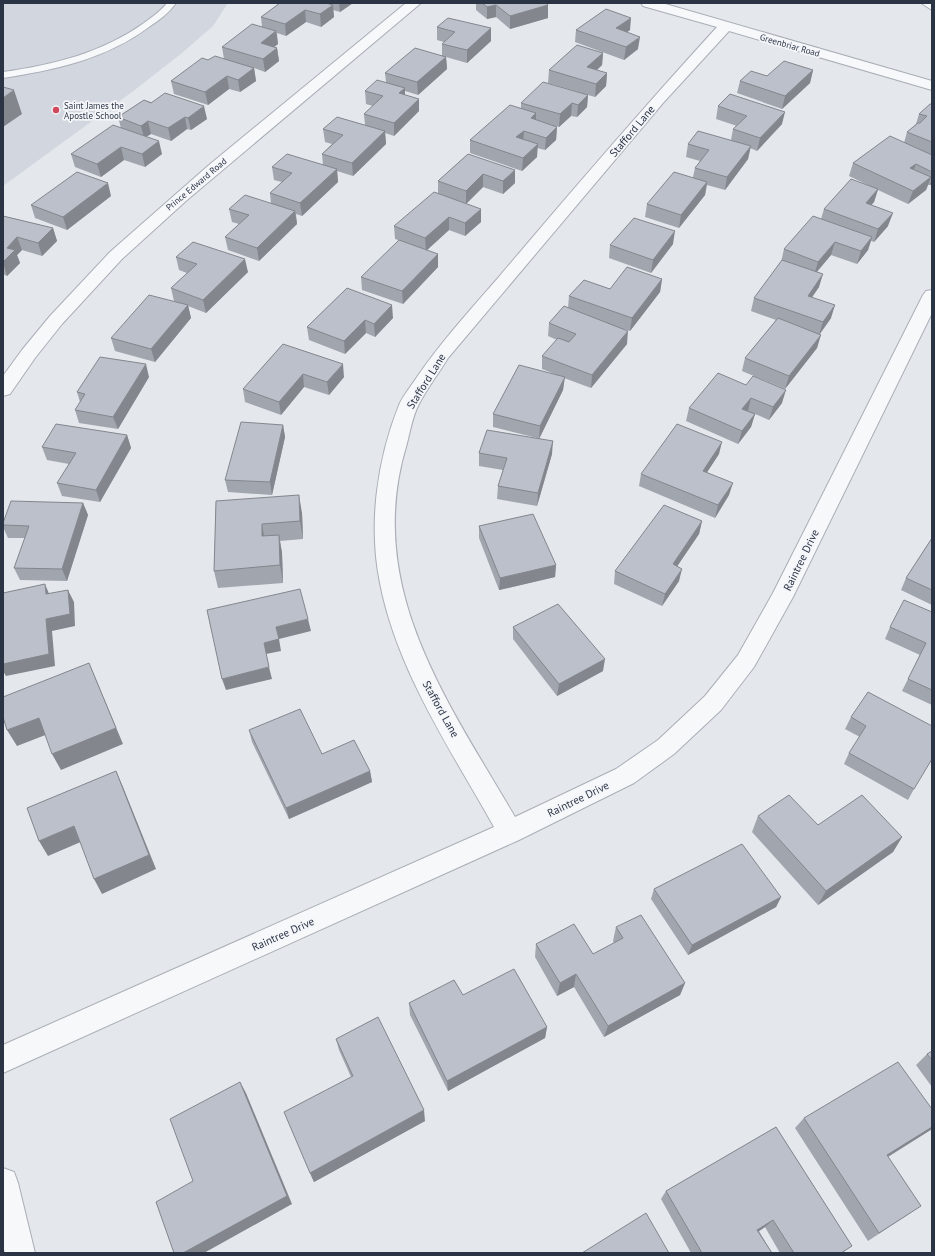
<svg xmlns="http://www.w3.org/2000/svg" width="935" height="1256" font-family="'PT Sans',sans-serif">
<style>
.built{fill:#d2d6de}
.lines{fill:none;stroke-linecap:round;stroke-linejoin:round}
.service-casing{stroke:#a9aeb7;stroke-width:2}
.minor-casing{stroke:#a9aeb7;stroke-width:2}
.service{fill:#f7f8fa;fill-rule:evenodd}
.minor{fill:#f7f8fa;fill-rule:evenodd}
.wall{fill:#a1a5ae}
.shaded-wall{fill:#83868d}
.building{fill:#bbc0ca;stroke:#83868d}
.poi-dot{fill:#d1495b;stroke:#f4f6f9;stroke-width:1.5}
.labels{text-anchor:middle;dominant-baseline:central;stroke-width:3.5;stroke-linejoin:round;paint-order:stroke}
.far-street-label{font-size:9px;fill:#2b3445;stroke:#f4f6f9}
.far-poi-label{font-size:9px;fill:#2b3445;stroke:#f4f6f9;text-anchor:start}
.street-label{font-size:11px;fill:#2b3445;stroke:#f4f6f9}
</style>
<rect width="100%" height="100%" fill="#e4e7ec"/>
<path class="built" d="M3,3H228L213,26L182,53L132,92L3,186Z"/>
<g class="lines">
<g class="service-casing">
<path id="service" d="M167,3H176C169,13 159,20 149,27C106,59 55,70 3,78V72C53,65 102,53 144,23C152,17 161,11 167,3Z
M921,3H932V10Z"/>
</g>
<g class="minor-casing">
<path id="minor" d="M406,3H421L187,200L122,259L62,324L35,358L10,394L3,396V376L22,350L50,316L110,252L209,165Z
M641,3H662L932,81V90L729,31L663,103L448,358C439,373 427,388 419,404C412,417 410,433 406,447C364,588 448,702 515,817L616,769L658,740L705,696L738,655L773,593L923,295L926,291L932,290V313L793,597L754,667L721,710L674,754L634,783L519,840L3,1073V1045L494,827C451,750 397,671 380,583C368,525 377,460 399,405C403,396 411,386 417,377C441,342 470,310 498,278C570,193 642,109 717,27L643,6Z
M3,1168L14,1172L18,1183L35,1253H5L3,1246Z"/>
</g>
<use href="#service" class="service"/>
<use href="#minor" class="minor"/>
</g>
<path class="wall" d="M280,3H353L340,12L333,10L334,17L321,27L306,22L286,36L277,33L278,44L274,47L277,48L279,61L265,72L254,68L256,81L240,92L229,89L208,105L174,94L171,81L208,60L224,59L222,47L262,27L261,17Z
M476,3H546L548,5V18L510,29L496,17L487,19L476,10Z
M437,27L491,28V41L467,63L446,57L447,69L418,95L405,91V95L419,99V111L394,136L385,133L386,144L353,176L337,171L338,182L302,216L296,214L297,224L259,261L228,250L225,237L239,224L232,222L229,209L271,204L270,193L282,182L274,180L272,167L323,165L322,154L332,144L325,142L323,129L365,125L364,114L373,106L366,104L365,91L386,82L385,73L442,55V44L444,42L437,40Z
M576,30H630L627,32L638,49L624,60L575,42Z
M603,53L602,65L597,70L607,73L606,86L595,97L588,95L587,107L577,117L571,116L559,127L555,126L557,127L556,140L545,150L537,148V157L522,171L470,153V140L521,108V103L582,93L548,83L549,70Z
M813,70L810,83L782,109L737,93L740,81L767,76Z
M144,100L207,119L191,130L187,129L171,141L151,134L146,137L162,154L145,167L124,160L101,177L75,167L71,154L121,128L118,117Z
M932,104V184L930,185H928L926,190L908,204L878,190L874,202L871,205L888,226L874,242L871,241L868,250L857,264L831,255L817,272L819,287L812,297L831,318L820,334L817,348L785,389L742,371L745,358L776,320L751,311L754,298L781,262L784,249L821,219L824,209L870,186L849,176L853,163L904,143L907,132L916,124L919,114Z
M718,106L782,124L757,151L750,148L748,159L725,190L707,185L705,195L679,228L645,217L647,204L693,177L695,168L700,161L686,157L688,144L731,140L733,129L737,126L716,119Z
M468,154L515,183L503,194L483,187L466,204L481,222L465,236L449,230L427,250L438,267L403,304L362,290L361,277L401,241L395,239L394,226L438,193V181Z
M111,196L67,230L35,218L31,205Z
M3,216L53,228L57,241L42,256L22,250L17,255L20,263L7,276L3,274Z
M673,244L651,273L609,258L610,245Z
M176,257L248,272L206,313L188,306L191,318L155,362L115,351L111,338L179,303L174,301L171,288L187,273L179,270Z
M662,279L660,292L630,331L624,329L627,344L591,388L564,378L563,390L539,439L552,454L537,506L497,499L498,486L503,470L479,466V453L537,438L493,427V414L557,375L542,369V356L557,340L548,336L549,323L568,308L569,296Z
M347,288L393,318L375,337L366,333L345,354L309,340L307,327Z
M283,344L344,377L329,395L304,387L281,415L245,402L243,389Z
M149,377L118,429L79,423L75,410L80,402L77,392Z
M746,385L782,403L769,420L748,411L755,414L751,427L738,444L686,421L689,408Z
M283,425L285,437L272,495L228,492L225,480Z
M127,435L131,448L100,502L62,496L57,483L69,464L47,460L42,447Z
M719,454L707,472L729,495L715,518L639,486L641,474Z
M216,501L302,513L303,539L280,541L282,553L283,583L218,588L214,571Z
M83,503L88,515L67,581L20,580L14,568L25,538H8L3,527V523Z
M702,521L699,534L677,566L679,581L662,606L614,584L615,571Z
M479,526L556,565L555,577L499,590L479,538Z
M932,538V605L901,590L906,578Z
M932,612V705L902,691L920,655L885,639L890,627Z
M513,627L603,671L557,696L513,639Z
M851,717L932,726L914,789L908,800L844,764L849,753L860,737L845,729Z
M249,730L322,754L370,771L372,782L289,819L252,742Z
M758,816L818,825L902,837L893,852L818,905L752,832Z
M654,889L781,897L776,907L688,955L651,899Z
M616,927L685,983L680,995L604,1037L574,987L557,996L535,957L536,944L593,954L614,943L613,941Z
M463,995L547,1027L545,1038L448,1091L410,1015L409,1003Z
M336,1039L425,1121L314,1182L310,1173L351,1077L339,1050Z
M932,1051V1087L916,1065L927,1054Z
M932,1109V1129L888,1157L921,1206L868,1241L795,1128L804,1118Z
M776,1127L852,1246L842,1253H780L765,1227L759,1231L772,1253H691L661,1199L666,1191Z"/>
<path class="shaded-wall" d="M339,3H353L340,12Z
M333,5L334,17L321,27L320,14Z
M496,5V17L487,19V7Z
M548,5V18L510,29V16Z
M305,10L306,22L286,36L285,24Z
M631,18L630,30L615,41L616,28Z
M491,28V41L467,63V50Z
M276,31L278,44L262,56L261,43Z
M640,37L638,49L624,60L626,47Z
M277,48L279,61L265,72L263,59Z
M603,53L602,65L586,80L587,67Z
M446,57L447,69L418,95L417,82Z
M254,68L256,81L240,92L238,80Z
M813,70L810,83L782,109L785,96Z
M607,73L606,86L595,97L596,84Z
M227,76L229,89L208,105L205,92Z
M405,88V100L399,93Z
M14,90L22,114L3,127V98Z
M588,95L587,107L577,117L578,105Z
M419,99V111L394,136V123Z
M572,103L571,116L559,127L560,114Z
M204,106L207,119L191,130L188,118Z
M785,112L782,124L757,151L760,138Z
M536,113V126L531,118Z
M185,117L187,129L171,141L168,128Z
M148,121L151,134L144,138L141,126Z
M557,127L556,140L545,150L546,138Z
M385,131L386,144L353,176L352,163Z
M524,131L523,143L516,137Z
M159,141L162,154L145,167L142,154Z
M538,144L537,157L522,171L523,158Z
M751,146L748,159L725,190L727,177Z
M121,147L124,160L101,177L97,164Z
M916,164L911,177L910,168Z
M337,169L338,182L302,216L300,203Z
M515,170V183L503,194V181Z
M483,174V187L466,204V191Z
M931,177L926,190L908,204L913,191Z
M932,178V184L930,185Z
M707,182L705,195L679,228L681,215Z
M108,183L111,196L67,230L63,217Z
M878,189L874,202L862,216L866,203Z
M481,209V222L465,236V223Z
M295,211L297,224L259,261L257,248Z
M893,213L888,226L874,242L878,229Z
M449,217V230L426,251L425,238Z
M53,228L57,241L42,256L38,243Z
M675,231L673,244L651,273L653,260Z
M17,237L22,250L17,255L20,263L7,276L3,262L7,248Z
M872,237L868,250L857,264L861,251Z
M835,242L831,255L814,275L818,262Z
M438,254V267L403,304L402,291Z
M245,259L248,272L206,313L203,300Z
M823,274L819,287L804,309L808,296Z
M662,279L660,292L630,331L632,318Z
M188,305L191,318L155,362L151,349Z
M392,305L393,318L375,337L374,324Z
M835,305L831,318L819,335L823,322Z
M365,320L366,333L345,354L344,341Z
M628,331L627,344L591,388L592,375Z
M821,335L817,348L785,389L789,376Z
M146,364L149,377L118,429L113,417Z
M343,364L344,377L329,395L327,382Z
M303,374L304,387L281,415L279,402Z
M565,377L563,390L539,439L540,426Z
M786,390L782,403L769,420L773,407Z
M751,398L748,411L739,422L742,409Z
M755,414L751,427L738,444L742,431Z
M283,425L285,437L272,495L270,482Z
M127,435L131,448L100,502L96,490Z
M553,441L552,454L537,506L538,493Z
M722,442L719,454L700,483L703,471Z
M733,483L729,495L715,518L718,505Z
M299,495L302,513L303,539L300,521Z
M83,503L88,515L67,581L62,569Z
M702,521L699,534L670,577L673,564Z
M262,524L265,542L262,536Z
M279,535L282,553L283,583L280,565Z
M556,565L555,577L499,590L500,578Z
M682,569L679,581L662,606L665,594Z
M45,584L50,596L46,594Z
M68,590L74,602L75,626L52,631L55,666L6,676L3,671V664L46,619Z
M308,619L311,631L279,639L281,651L266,654L264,643L276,627Z
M605,659L603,671L557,696L559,684Z
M89,663L123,744L61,770L52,754Z
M269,667L272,679L226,690L222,679Z
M39,718L48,734L17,746L7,730Z
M116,771L123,787L156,869L102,894L94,879Z
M370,771L372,782L289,819L286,808Z
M74,826L83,841L48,856L39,841Z
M902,837L893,852L818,905L826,891Z
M781,897L776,907L688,955L692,945Z
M576,974L574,987L557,996L560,983Z
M685,983L680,995L604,1037L608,1026Z
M547,1027L545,1038L448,1091L447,1081Z
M240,1082L246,1093L292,1204L204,1253H183Z
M424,1110L425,1121L314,1182L310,1173Z
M932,1127V1129L929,1131L876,1164L887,1155Z
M773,1220L765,1227L750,1237L757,1230Z"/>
<path class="building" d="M280,3H326L333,5L320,14L305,10L285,24L261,17Z
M482,3H546L548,5L510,16L496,5L487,7Z
M606,9L631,18L616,28L640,37L626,47L576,30Z
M448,18L491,28L467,50L442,44L455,32L437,27Z
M252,24L276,31L261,43L277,48L263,59L222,47Z
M577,45L603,53L587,67L607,73L596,84L549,70Z
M415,48L446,57L417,82L385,73Z
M215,56L254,68L238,80L227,76L205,92L171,81L202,58L208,60Z
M784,61L813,70L785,96L740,81L751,71L767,76Z
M377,80L405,88L399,93L419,99L394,123L364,114L383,96L365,91Z
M543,82L588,95L578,105L572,103L560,114L521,103Z
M3,87L14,90L3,98Z
M165,93L204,106L188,118L185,117L168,128L148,121L141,126L118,117L144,100L151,103Z
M730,94L785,112L760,138L733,129L747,116L718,106Z
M930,104H932V142L907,132L918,123H920L927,116L919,114Z
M510,105L536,113L531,118L557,127L546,138L524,131L516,137L538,144L523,158L470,140Z
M337,117L385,131L352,163L322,154L343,135L323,129Z
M113,125L159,141L142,154L121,147L97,164L71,154Z
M698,131L751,146L727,177L695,168L709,150L688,144Z
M890,136L932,155V172L916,164L910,168L931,177L913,191L853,163Z
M287,154L337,169L300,203L270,193L292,173L272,167Z
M468,154L515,170L503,181L483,174L466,191L438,181Z
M77,172L108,183L63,217L31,205Z
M674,172L707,182L681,215L647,204Z
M851,179L878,189L866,203L893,213L878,229L824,209Z
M434,192L481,209L465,223L449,217L425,238L394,226Z
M245,195L295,211L257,248L225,237L249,215L229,209Z
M3,216L53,228L38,243L17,237L7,248L15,250L3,262Z
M813,216L872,237L861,251L835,242L818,262L784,249Z
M634,218L675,231L653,260L610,245Z
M399,240L438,254L402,291L361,277Z
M193,242L245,259L203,300L171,288L197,264L176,257Z
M782,260L823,274L808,296L835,305L823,322L754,298Z
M627,267L662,279L632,318L569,296L584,280L610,289Z
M347,288L392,305L374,324L365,320L344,341L307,327Z
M149,295L188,305L151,349L111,338Z
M564,306L628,331L592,375L542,356L558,338L569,342L576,334L549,323Z
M778,318L821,335L789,376L745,358Z
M283,344L343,364L327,382L303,374L279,402L243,389Z
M100,357L146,364L113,417L75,410L85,394L77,392Z
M519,365L565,377L540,426L493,414Z
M718,373L746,385L753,376L786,390L773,407L751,398L742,409L755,414L742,431L689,408Z
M241,422L283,425L270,482L225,480Z
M56,424L127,435L96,490L57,483L76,453L42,447Z
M677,424L722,442L703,471L733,483L718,505L641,474Z
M487,430L553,441L538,493L498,486L507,458L479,453Z
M299,495L300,521L262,524V536L279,535L280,565L214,571L216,501Z
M11,501L83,503L62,569L14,568L29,526L3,525V523Z
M664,505L702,521L673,564L682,569L665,594L615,571Z
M533,514L556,565L500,578L479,526Z
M932,538V590L906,578Z
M45,584L46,594L68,590L70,614L46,619L49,654L3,664V593Z
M300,589L308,619L276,627L279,639L264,643L269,667L222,679L207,610Z
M904,600L932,612V690L908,679L926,643L890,627Z
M558,604L605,659L559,684L513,627Z
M89,663L116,728L52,754L39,718L7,730L3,717V697Z
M868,692L932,726V759L914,789L849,753L866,726L851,717Z
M300,709L322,754L354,740L370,771L286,808L249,730Z
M116,771L149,855L94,879L74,826L39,841L27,808Z
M789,795L818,825L862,795L902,837L826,891L758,816Z
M742,844L781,897L692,945L654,889Z
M641,915L685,983L608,1026L576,974L560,983L536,944L574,924L593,954L623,938L616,927Z
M514,969L547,1027L447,1081L409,1003L454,980L463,995Z
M378,1017L424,1110L310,1173L284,1112L353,1076L336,1039Z
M932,1051V1060L927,1054Z
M898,1062L932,1109V1127L887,1155L921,1206L879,1233L804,1118Z
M240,1082L287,1196L183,1253H174L156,1202L193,1181L170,1119Z
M776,1127L852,1246L841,1253H794L773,1220L757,1230L772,1253H702L666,1191Z
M646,1213L669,1253H582Z"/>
<circle class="poi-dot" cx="56" cy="110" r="4"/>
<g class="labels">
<g class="far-street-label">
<text transform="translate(790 45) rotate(16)">Greenbriar Road</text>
<text transform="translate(196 184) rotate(-40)">Prince Edward Road</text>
</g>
<g class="far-poi-label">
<text x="64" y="105">Saint James the<tspan x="64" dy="10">Apostle School</tspan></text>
</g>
<g class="street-label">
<text transform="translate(632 131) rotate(-50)">Stafford Lane</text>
<text transform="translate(426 381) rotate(-58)">Stafford Lane</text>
<text transform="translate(801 560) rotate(-64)">Raintree Drive</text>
<text transform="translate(441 709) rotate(61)">Stafford Lane</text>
<text transform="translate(578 799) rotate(-26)">Raintree Drive</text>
<text transform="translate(283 934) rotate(-24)">Raintree Drive</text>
</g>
</g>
<rect width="935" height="1256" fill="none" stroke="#2b3445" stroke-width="8"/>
</svg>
